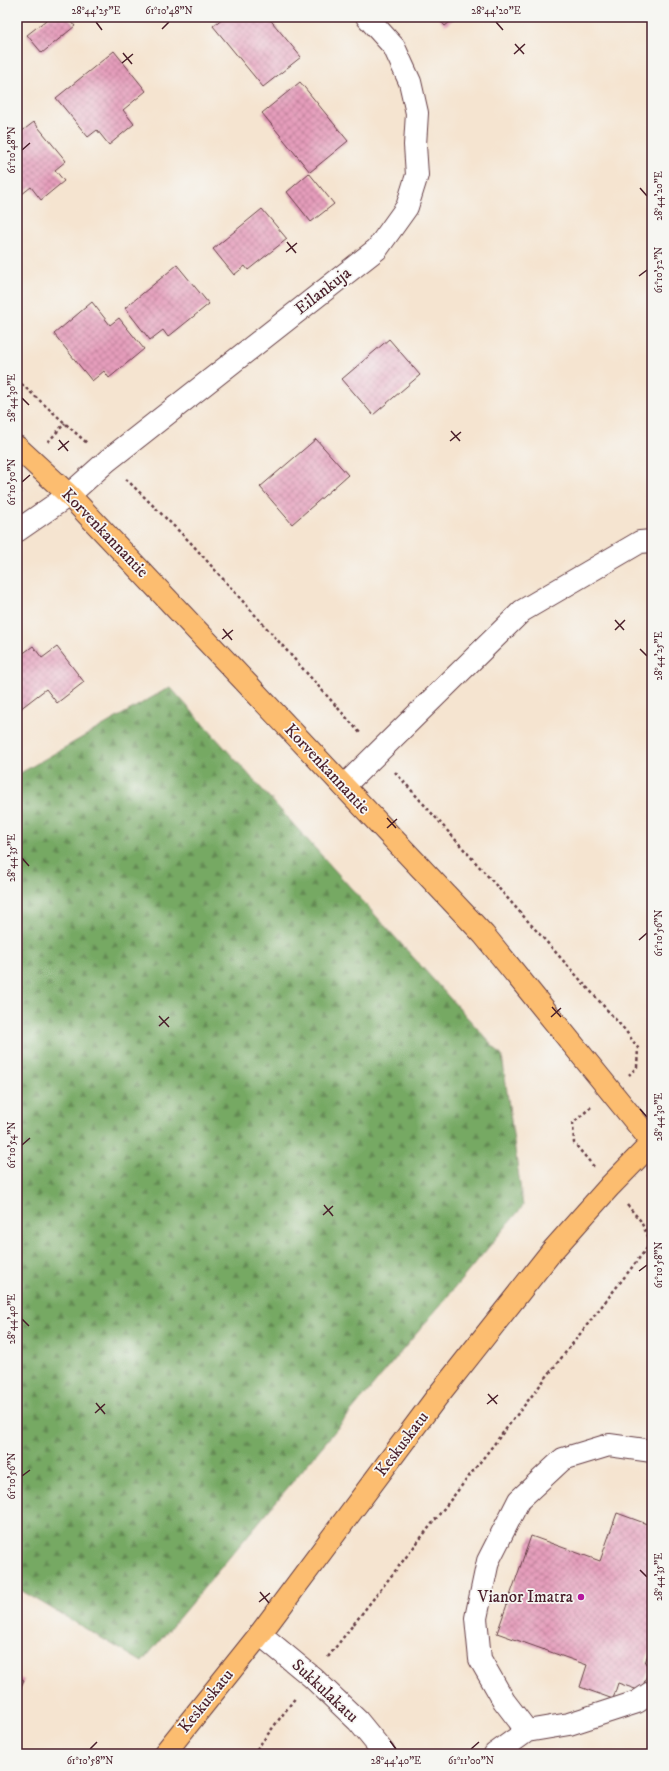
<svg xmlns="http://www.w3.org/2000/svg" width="669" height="1771" font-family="'IM FELL DW Pica',serif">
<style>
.forest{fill:url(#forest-firs);stroke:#606448}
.building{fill:url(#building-cross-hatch)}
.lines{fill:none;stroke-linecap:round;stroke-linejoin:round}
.minor-casing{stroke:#643d44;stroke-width:24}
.major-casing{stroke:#643d44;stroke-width:24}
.path{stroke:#643d44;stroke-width:2.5;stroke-dasharray:3 3;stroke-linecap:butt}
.minor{stroke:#fff;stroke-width:22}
.major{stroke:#fcbd6f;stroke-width:22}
.ticks{fill:none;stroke:#4a1f2b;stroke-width:1.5}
.poi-dot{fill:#b5179e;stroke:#f6f6f2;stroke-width:1.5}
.labels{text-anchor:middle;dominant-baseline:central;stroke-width:3.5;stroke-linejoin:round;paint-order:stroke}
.street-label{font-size:17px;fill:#4a1f2b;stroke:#f6f6f2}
.poi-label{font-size:17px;fill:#4a1f2b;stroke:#f6f6f2;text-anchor:end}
.neatline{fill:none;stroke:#4a1f2b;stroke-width:1.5}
.ticks-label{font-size:10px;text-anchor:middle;fill:#4a1f2b}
</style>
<defs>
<pattern id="forest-firs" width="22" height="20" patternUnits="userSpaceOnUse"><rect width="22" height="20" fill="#76a964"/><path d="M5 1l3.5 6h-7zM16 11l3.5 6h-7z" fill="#638953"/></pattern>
<pattern id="building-cross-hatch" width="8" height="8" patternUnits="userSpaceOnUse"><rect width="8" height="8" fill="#e59dbb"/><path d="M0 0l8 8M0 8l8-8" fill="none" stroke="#bc7f98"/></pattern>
</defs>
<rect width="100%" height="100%" fill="#f6f6f2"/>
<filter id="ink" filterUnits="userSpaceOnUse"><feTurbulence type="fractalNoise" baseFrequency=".025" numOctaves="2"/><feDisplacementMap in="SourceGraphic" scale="8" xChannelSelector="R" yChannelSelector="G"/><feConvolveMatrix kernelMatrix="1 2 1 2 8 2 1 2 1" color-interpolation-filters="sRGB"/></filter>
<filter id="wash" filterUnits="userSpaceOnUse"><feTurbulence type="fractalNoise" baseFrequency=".012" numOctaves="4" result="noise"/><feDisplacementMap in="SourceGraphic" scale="16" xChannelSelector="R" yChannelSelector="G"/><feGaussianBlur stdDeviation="0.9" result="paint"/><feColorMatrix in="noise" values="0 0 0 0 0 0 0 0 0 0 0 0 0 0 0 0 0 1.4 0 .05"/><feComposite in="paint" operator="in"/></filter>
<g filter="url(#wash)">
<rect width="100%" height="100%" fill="#f5e4d0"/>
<path class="forest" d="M170,687L502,1056L523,1206L142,1662L17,1588V775Z"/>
<g id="blocks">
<path class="building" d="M50,17H68L75,26L42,53L27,35Z
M224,17H268L301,57L263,87L213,26Z
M437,17H456L445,26Z
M114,51L146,91L123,110L134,124L109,145L97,130L88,137L56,98Z
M300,82L348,141L310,172L262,113Z
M34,122L66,161L55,170L64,181L41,200L31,187L17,198V135Z
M309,173L334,204L311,222L287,192Z
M262,209L287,239L248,270L245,266L234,275L213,249Z
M177,265L209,304L168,337L163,330L150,340L125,308Z
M92,302L110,325L119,318L144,349L109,378L104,371L92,381L54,334Z
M389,339L420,375L373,415L342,379Z
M316,439L348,475L292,524L260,487Z
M33,646L42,658L57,647L84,682L57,703L46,689L20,709L17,705V658Z
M617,1513L647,1524L648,1520L652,1521V1642L645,1663L651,1665L641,1691L618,1683L613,1699L580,1687L587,1665L497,1633L531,1536L600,1561Z
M17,1677L24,1680L17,1696Z"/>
</g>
</g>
<g filter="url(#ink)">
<use href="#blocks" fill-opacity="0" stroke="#643d44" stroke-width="1"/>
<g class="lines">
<g class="minor-casing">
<path id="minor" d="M17,531L69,495L107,461L377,249L407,207L417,175L415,145L417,113L410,82L394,47L367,17
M344,786L522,611L640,542L652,541
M260,1634L312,1677L358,1721L385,1754
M527,1731L504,1701L480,1659L476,1618L488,1561L519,1500L563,1459L609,1445L652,1451
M495,1754L527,1731L569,1724L637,1702L652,1692"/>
</g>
<g class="major-casing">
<path id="major" d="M17,447L69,495L484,935L652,1142
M164,1754L260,1634L436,1398L552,1251L610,1186L652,1143"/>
</g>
<path class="path" d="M17,380L88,444
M48,442L65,423
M126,479L191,543L361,734
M20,500V485
M395,772L625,1030L638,1048L637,1067L629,1075
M591,1107L573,1123L574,1143L595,1168
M627,1205L640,1220L652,1244
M328,1657L651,1243
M253,1754L296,1697"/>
<use href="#minor" class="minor"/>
<use href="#major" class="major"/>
</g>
</g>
<path class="ticks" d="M96,22L102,30M496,22L503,30M162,29L169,22M515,44L524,54M123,53L132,64M514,54L525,44M122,63L133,54M22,150L30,143M640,188L647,196M287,242L296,253M286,252L297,243M639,276L647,270M22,398L29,405M451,431L460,441M59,440L68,451M450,441L461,432M58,450L69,441M22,482L30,475M615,620L624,630M223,629L232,640M615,630L625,620M222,639L233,630M640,649L647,656M387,818L396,828M387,828L397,819M22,858L29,866M639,940L647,933M552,1007L561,1017M159,1016L169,1027M551,1017L561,1008M159,1026L169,1017M640,1109L647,1117M22,1145L30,1138M324,1205L333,1216M323,1215L333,1206M639,1271L647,1265M22,1319L29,1326M488,1394L497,1404M96,1403L105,1414M487,1404L498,1395M95,1413L105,1404M22,1476L30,1470M640,1570L647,1577M260,1592L269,1603M259,1602L270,1593M390,1741L396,1749M90,1749L97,1742M471,1749L479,1742"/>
<circle class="poi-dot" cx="581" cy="1597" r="4"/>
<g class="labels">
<g class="street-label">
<text transform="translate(323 291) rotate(-38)">Eilankuja</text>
<text transform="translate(105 533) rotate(46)">Korvenkannantie</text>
<text transform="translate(327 769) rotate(47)">Korvenkannantie</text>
<text transform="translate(402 1444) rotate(-53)">Keskuskatu</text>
<text transform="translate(325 1691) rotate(43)">Sukkulakatu</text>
<text transform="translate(206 1701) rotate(-51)">Keskuskatu</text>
</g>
<g class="poi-label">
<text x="573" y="1597">Vianor Imatra</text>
</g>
</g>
<rect width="669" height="1771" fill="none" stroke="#f6f6f2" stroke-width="44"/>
<rect x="22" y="22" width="625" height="1727" class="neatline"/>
<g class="ticks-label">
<text x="96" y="14">28°44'25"E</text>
<text x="169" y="14">61°10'48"N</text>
<text x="496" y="14">28°44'20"E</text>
<text transform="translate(11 150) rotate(-90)" y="4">61°10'48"N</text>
<text transform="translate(658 196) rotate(-90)" y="4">28°44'20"E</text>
<text transform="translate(658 270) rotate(-90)" y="4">61°10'52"N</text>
<text transform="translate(11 398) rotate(-90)" y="4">28°44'30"E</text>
<text transform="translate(11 482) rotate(-90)" y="4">61°10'50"N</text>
<text transform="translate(658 656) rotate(-90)" y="4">28°44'25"E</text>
<text transform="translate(11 858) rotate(-90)" y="4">28°44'35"E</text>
<text transform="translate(658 933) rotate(-90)" y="4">61°10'56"N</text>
<text transform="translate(658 1117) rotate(-90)" y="4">28°44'30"E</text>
<text transform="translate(11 1145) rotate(-90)" y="4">61°10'54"N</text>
<text transform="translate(658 1265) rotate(-90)" y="4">61°10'58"N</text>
<text transform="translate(11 1319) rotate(-90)" y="4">28°44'40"E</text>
<text transform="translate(11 1476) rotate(-90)" y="4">61°10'56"N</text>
<text transform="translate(658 1577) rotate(-90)" y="4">28°44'35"E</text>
<text x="90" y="1764">61°10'58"N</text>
<text x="396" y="1764">28°44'40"E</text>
<text x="471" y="1764">61°11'00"N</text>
</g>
</svg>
